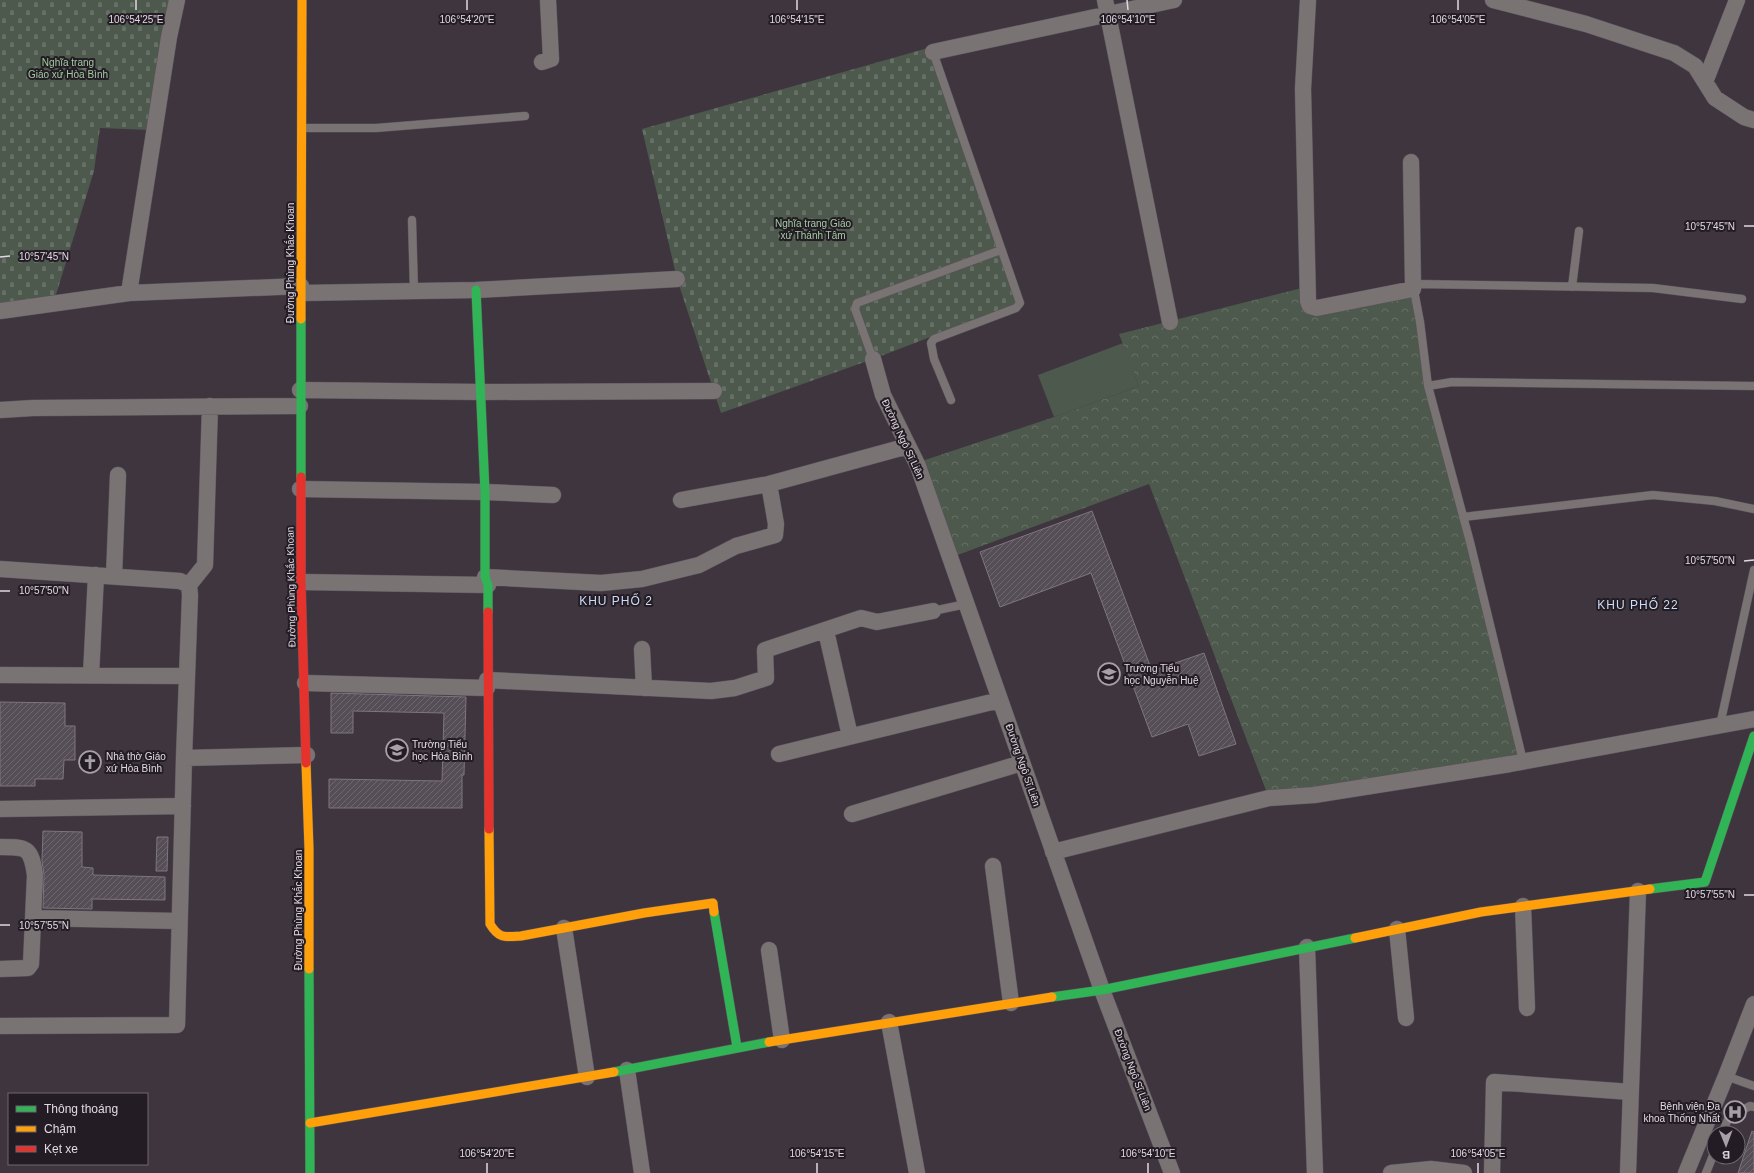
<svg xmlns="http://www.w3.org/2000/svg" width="1754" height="1173" font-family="Arial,sans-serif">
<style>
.grass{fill:#4d594c}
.forest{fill:url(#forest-crowns)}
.cemetery{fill:url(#cemetery-stones)}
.building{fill:url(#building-hatch);stroke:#7e767e}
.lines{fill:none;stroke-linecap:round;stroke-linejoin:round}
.lane-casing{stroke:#5b535b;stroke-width:9}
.street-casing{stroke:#5b535b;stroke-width:17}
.fast-casing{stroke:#5b535b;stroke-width:10}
.slow-casing{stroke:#5b535b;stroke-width:10}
.jam-casing{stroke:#5b535b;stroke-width:10}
.lane{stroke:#797374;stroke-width:8}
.street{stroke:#797374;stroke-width:16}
.fast{stroke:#30b455;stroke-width:9}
.slow{stroke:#ff9f0a;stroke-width:9}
.jam{stroke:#e5322d;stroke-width:9}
.ticks{fill:none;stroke:#e2d8e3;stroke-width:1.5}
.labels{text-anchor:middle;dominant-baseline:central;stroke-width:4;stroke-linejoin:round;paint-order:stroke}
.park-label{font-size:10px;fill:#a2cda1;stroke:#231c24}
.street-label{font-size:10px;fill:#e2d8e3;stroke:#231c24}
.poi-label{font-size:10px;fill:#e2d8e3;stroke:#231c24;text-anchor:start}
.quarter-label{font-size:12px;letter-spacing:1px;fill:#cddcf6;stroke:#231c24}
.ticks-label{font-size:10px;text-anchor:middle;fill:#e2d8e3;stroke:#231c24;stroke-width:4;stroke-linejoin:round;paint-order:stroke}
</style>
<defs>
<pattern id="forest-crowns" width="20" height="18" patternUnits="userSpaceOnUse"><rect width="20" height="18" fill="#4d594c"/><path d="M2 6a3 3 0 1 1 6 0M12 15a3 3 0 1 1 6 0" fill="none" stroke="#667066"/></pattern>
<pattern id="cemetery-stones" width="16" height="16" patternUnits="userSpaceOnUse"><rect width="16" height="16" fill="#4d594c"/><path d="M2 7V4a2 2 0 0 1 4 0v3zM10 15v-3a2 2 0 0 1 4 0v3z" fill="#667066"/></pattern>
<pattern id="building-hatch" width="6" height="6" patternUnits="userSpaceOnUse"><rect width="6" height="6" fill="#564e57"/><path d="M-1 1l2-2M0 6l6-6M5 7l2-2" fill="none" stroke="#6e676f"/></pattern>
</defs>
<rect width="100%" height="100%" fill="#3e353e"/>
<path class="grass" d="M1123,343L1139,386L1054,417L1038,375Z"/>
<path class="forest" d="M1302,288L1303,301L1411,295L1468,546L1519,757L1313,790L1267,793L1149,484L955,556L922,461L1054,417L1139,386L1119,334Z"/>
<path class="cemetery" d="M0,0H172L150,130L100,128L94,171L55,298L0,306Z
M928,48L1017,299L1014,305L873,359L721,413L677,279L642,129Z"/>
<path class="building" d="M1092,511L1152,671L1204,653L1236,744L1199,756L1188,724L1152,737L1091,573L1000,607L980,552Z
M331,693L466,697L464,775H462V808H329V779L442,781L444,713L353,711V733H331Z
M0,702L65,703V726H75V760H64L63,779H35V786H0Z
M43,831L82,832V867L93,868V875L165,877V900L92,899V909L43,908L44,875L42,861Z
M157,837H168L167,871H156Z
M1752,1131L1754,1132V1173H1738Z"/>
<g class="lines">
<g class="lane-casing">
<path id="lane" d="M933,52L1020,303L1016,308L934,339L931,343L934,359L951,400
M302,128H376L525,116
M412,220L414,291
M1572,287L1579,231
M1742,299L1653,288L1416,284L1413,285L1420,322L1428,386L1452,382L1754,386
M873,359L855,309L857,303L1001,250
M1428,386L1470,542L1523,761
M1463,517L1653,495L1715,501L1754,509
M933,611L966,604
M1720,725L1754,570
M1726,1076L1754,1086
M1722,1133L1729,1117L1750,1106L1754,1107
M1706,1173L1714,1153"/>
</g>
<g class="street-casing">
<path id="street" d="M1105,0L1170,322
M1308,0L1303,89L1308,301L1310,306L1317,308L1413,289
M1493,0L1586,24L1674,53L1695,66L1715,98L1744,117L1754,120
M933,52L1174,0
M542,62L551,59L548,0
M1705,82L1737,0
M1411,162L1413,285
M129,293L169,37L177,0
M301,293L476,290L677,279
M0,311L129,293L301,286
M873,359L883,395L918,466L1102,990L1172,1173
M300,390L481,392L714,391
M0,410L33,408L300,406
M300,489L485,492L553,495
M681,500L769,484L908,446
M0,569L180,581L189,585
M114,576L118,475
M485,577L601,583L642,579L699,565L736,546L775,535L776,524L769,484
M301,582L488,585
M826,631L850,736
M642,649L644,688
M0,675L187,676
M91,675L96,575
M487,680L711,691L735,688L766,678L765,650L861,618L877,622L933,611
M305,683L487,688
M779,754L1000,700
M184,758L307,755
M0,809L183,806
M852,814L1022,763
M0,847C27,847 31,847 35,875L31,964L28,968L0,969
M1053,852L1269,798L1314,795L1510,764L1754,719
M993,866L1011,1003
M1523,906L1527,1008
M34,918L179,921
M564,928L587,1077
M1397,929L1406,1018
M1307,947L1315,1173
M769,950L782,1040
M889,1022L917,1173
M0,1026L177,1025L184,758L190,595L189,585L205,565L210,406
M627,1070L642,1173
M1391,1173L1431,1169L1464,1173
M1492,1173L1494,1082L1631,1092
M1628,1173L1638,891
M1686,1173L1726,1076L1754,1004"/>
</g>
<g class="fast-casing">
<path id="fast" d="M476,290L485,492V577L488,585V612
M301,477V319
M1650,889L1705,882L1754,736
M714,912L737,1047
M309,969L310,1173
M1052,997L1102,990L1355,938
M614,1072L769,1042"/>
</g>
<g class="slow-casing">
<path id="slow" d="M301,319L302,0
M306,763L309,849V969
M489,829L490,924C499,939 505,937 521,936L644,913L713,903L714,912
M1355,938L1481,912L1650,889
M769,1042L1052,997
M310,1123L614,1072"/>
</g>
<g class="jam-casing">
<path id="jam" d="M301,477V582L306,763
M488,612L489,829"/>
</g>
<use href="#lane" class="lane"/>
<use href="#street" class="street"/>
<use href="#fast" class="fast"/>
<use href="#slow" class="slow"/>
<use href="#jam" class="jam"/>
</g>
<path class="ticks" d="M136,0V10M467,0V10M797,0V10M1127,0L1128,10M1458,0V10M1744,226H1754M0,257L10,256M1744,561L1754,560M0,591H10M1744,895H1754M0,925H10M487,1163V1173M817,1163V1173M1148,1163V1173M1478,1163V1173"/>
<defs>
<g id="school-ring" transform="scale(1.15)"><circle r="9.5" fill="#231c24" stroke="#a99fa9" stroke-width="1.5"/><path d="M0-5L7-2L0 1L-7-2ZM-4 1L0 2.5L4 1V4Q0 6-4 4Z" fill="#a99fa9"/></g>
<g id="church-ring" transform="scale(1.15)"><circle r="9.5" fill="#231c24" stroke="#a99fa9" stroke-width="1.5"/><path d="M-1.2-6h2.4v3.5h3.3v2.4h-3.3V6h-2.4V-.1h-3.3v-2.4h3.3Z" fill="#a99fa9"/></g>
<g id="hospital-ring" transform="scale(1.15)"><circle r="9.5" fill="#231c24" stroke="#a99fa9" stroke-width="1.5"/><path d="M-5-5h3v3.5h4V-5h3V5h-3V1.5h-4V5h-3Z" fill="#a99fa9"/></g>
</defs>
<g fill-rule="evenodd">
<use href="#school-ring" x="1109" y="674"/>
<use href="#school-ring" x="397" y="750"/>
<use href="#church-ring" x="90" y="762"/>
<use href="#hospital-ring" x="1735" y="1112"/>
</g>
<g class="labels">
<g class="park-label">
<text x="68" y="62">Nghĩa trang<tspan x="68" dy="12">Giáo xứ Hòa Bình</tspan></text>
<text x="813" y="223">Nghĩa trang Giáo<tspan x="813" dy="12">xứ Thánh Tâm</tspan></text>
</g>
<g class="street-label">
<text transform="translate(290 263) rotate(-90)">Đường Phùng Khắc Khoan</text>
<text transform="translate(903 439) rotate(65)">Đường Ngô Sĩ Liên</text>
<text transform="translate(291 587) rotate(-91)">Đường Phùng Khắc Khoan</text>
<text transform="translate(1023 765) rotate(71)">Đường Ngô Sĩ Liên</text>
<text transform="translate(298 910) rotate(-90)">Đường Phùng Khắc Khoan</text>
<text transform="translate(1133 1070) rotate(69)">Đường Ngô Sĩ Liên</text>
</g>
<g class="poi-label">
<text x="1124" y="668">Trường Tiểu<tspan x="1124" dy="12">học Nguyễn Huệ</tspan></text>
<text x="412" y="744">Trường Tiểu<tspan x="412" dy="12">học Hòa Bình</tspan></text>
<text x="106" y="756">Nhà thờ Giáo<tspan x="106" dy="12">xứ Hòa Bình</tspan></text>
<text x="1720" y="1106" text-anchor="end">Bệnh viện Đa<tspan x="1720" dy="12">khoa Thống Nhất</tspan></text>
</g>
<g class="quarter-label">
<text x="616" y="601">KHU PHỐ 2</text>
<text x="1638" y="605">KHU PHỐ 22</text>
</g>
</g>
<g class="ticks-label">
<text x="136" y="23">106°54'25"E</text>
<text x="467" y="23">106°54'20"E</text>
<text x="797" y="23">106°54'15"E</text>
<text x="1128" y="23">106°54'10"E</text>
<text x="1458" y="23">106°54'05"E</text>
<text x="1710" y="230">10°57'45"N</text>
<text x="44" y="260">10°57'45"N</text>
<text x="1710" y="564">10°57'50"N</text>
<text x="44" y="594">10°57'50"N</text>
<text x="1710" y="898">10°57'55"N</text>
<text x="44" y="929">10°57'55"N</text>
<text x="487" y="1157">106°54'20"E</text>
<text x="817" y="1157">106°54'15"E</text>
<text x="1148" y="1157">106°54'10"E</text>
<text x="1478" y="1157">106°54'05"E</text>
</g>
<rect x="8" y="1093" width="140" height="72" fill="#231c24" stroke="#6f6770"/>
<rect x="16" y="1106" width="20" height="6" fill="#30b455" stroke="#6f6770"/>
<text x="44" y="1113" font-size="12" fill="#e2d8e3">Thông thoáng</text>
<rect x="16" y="1126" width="20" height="6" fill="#ff9f0a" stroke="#6f6770"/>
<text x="44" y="1133" font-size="12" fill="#e2d8e3">Chậm</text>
<rect x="16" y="1146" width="20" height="6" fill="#e5322d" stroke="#6f6770"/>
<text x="44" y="1153" font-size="12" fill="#e2d8e3">Kẹt xe</text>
<g transform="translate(1726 1145) rotate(179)"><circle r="19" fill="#231c24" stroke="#6f6770"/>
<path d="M0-3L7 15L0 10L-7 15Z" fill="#a99fa9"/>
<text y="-6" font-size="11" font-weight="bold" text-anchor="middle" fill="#e2d8e3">B</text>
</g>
</svg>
